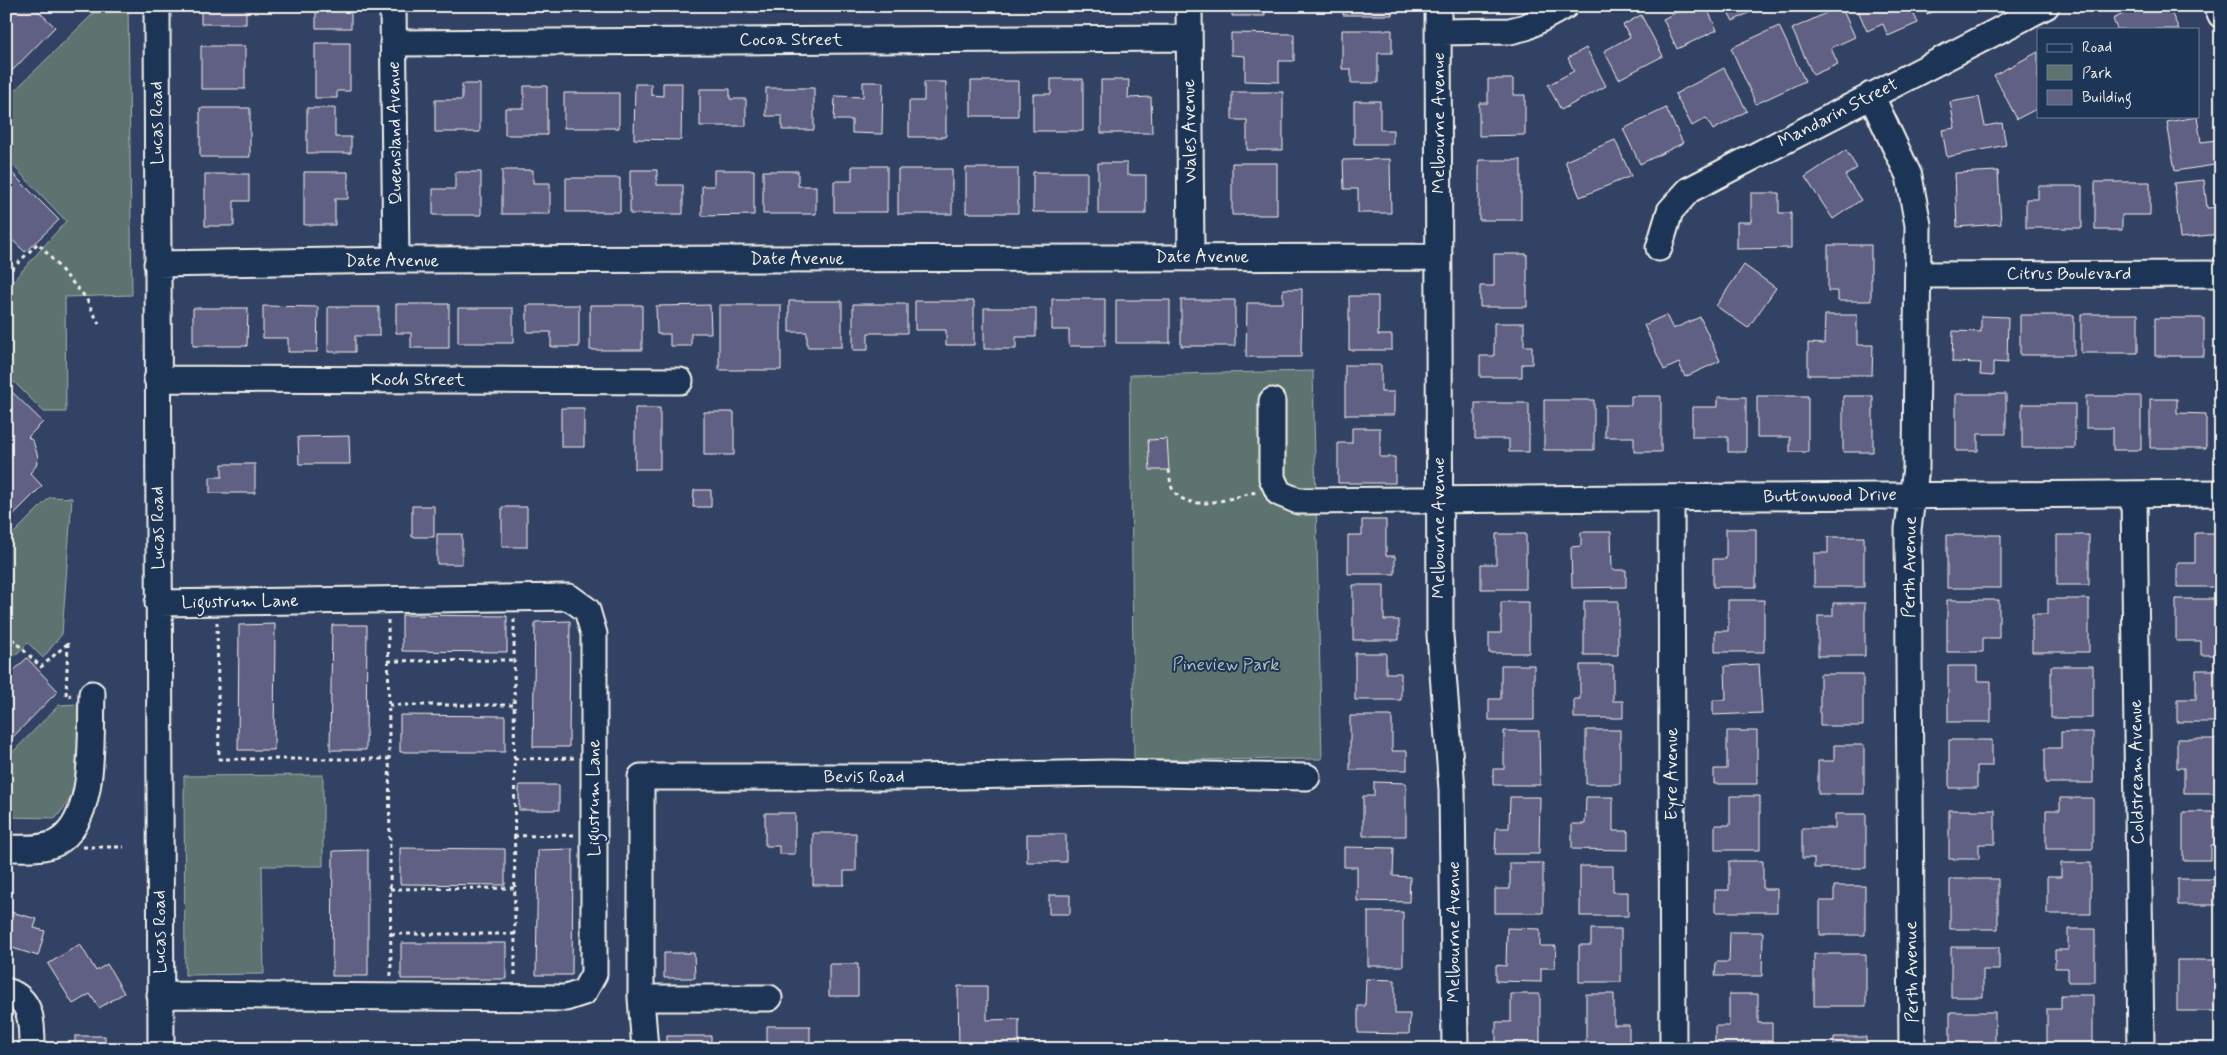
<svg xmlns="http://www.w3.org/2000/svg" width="2227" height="1055" font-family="Mynerve,sans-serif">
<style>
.green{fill:#5d736f;stroke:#a8b2ac}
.building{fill:#606184;stroke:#f4f1e8}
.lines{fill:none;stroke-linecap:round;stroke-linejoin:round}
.minor-casing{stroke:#f4f1e8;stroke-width:29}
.path{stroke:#f4f1e8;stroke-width:3;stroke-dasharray:4 4;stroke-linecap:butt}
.minor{stroke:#1d3557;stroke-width:25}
.labels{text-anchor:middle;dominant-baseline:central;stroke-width:4;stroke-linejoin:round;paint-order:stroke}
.street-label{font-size:18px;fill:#f4f1e8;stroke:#1d3557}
.park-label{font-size:18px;fill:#b8bfb8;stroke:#1d3557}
</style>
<rect width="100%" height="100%" fill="#314264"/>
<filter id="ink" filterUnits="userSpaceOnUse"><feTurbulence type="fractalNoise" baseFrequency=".02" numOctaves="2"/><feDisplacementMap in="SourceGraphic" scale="10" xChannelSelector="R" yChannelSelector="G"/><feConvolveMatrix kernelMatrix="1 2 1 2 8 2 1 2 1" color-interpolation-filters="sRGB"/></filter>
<g filter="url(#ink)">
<path class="green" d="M101,6H128L132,295L65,297L66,412H44L6,374V289L66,221L6,158V99Z
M1313,371L1322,759L1134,760L1130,375Z
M50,497L72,498L62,634L43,658L28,643L6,664V541Z
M80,704L76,792L56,818L6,817V759L59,705Z
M323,775V866H262L264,974L185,975L184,776Z"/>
<path class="building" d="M11,6H33L55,27L6,77V11Z
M201,6H246V24H201Z
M316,6H351V28H316Z
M1232,6H1265V16H1232Z
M1343,6H1392V15H1343Z
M1689,6H1706L1717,30L1677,49L1663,19Z
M1725,6H1762L1733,21Z
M1841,6L1855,37L1831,48L1838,64L1813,75L1792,29Z
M1856,6H1910L1918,23L1888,36L1883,24L1867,31Z
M1924,6H1949L1927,14Z
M2139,6H2168L2179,29H2117L2113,19Z
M1641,15L1663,56L1619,79L1604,51L1630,37L1623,25Z
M1779,26L1805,81L1756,104L1731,48Z
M1342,30H1392V53H1378V83H1351V69H1342Z
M1231,33L1294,34V61H1279V82L1245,81V56L1231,55Z
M315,43H350V91H337V98H315Z
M201,46H245V89H201Z
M1586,48L1606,86L1561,110L1548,85L1574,71L1568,58Z
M2038,52V108L2017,119L1994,75Z
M1724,68L1747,111L1713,130L1706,118L1692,126L1675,94Z
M1051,79H1083V131H1033V94H1051Z
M1488,79H1513V95H1525V135L1479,136V103H1488Z
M1101,80H1129L1128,98L1151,97L1152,133H1101Z
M971,81H1018V116H971Z
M863,82H883L882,134L852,133V120H834L835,96L863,97Z
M924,82H946V137H909V101H924Z
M663,83H682L681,140L634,139L635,84H651V95L663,96Z
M462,84H480V132H435V100H462Z
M524,86H547V135H505V108H524Z
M766,88H814V130H782V116H766Z
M700,89H730V99H746V126H700Z
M1232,92H1283V150H1247V120H1232Z
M564,93H619V128H564Z
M1979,97L1985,126L2002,123L2006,145L1947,157L1942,130L1955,128L1950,102Z
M1354,101H1380V130H1393V144H1354Z
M200,108H250V157H200Z
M307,108H335V137H351V153H307Z
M1666,108L1683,143L1640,164L1623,129Z
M2197,117L2201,142L2217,140L2221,164L2175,171L2167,122Z
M1615,140L1631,176L1580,197L1565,161Z
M1846,150L1857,168L1845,176L1861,200L1833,219L1805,177Z
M1390,159L1391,213H1358V189H1344L1343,160Z
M1479,160H1521V220H1479Z
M1098,163H1127V175H1146V214H1098Z
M1232,163H1277V215H1232Z
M852,166H887V212H834V181H852Z
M6,167L59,220L25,252L6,234Z
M966,168H1018V213H966Z
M898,169H952V214H898Z
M502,170H533V183H550V214H502Z
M630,170H657V185H683V214H630Z
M714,170H754V215L702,216V186H714Z
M763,171H798V186H816V214H763Z
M1998,171L2001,224L1957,227L1955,173Z
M304,172H348V199H335V225H304Z
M455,172H481V215H433V189H455Z
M1033,172H1087V212H1033Z
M205,174H249V201H234V226H205Z
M566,178H620V212H566Z
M2204,180L2207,208L2221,207V234L2180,238L2174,183Z
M2095,182H2150V215H2122V230H2095Z
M2038,186H2082V228H2026V199H2038Z
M1751,193H1779V213H1791V248L1737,249V222H1751Z
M1828,245H1871V301H1838V291H1828Z
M1494,254H1527V307H1480V286H1494Z
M1744,265L1776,288L1748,328L1716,306Z
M1283,289H1302L1301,357H1246L1247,303H1283Z
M1349,296H1378V335H1392V350H1349Z
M1052,299H1105V346H1069V330H1052Z
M1116,300H1170V343H1116Z
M1181,300H1235V346H1181Z
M789,301H842V347H807V332H789Z
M915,301H974V345H946V330H915Z
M396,304H449V348H411V333H396Z
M853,304H907V333H868V350H853Z
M527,305H579V347H551V332H527Z
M590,305H642V350H590Z
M710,305L711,333H691V346H670V334H657L656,306Z
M719,305H781V370H719Z
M263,306L318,307L317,352H288V338H263Z
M328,307H379V336H355V352H328Z
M193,308H248L247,346H193Z
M458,308H513V343H458Z
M984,308H1036V337H1016V349H984Z
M2081,314H2138V353H2081Z
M1666,315L1673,329L1700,317L1720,361L1685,377L1679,363L1664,370L1644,325Z
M1825,315H1857V345H1873L1872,375H1808V343L1824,344Z
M2020,315H2074V355H2020Z
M1981,316L2008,317L2007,363L1993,362V376L1980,375L1981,363L1952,362L1953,331L1981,332Z
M2155,318H2204V356H2155Z
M1494,323H1524V346H1532V364H1522V377H1480V356H1494Z
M2217,328H2221V357H2217Z
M1345,365H1381V392H1394V415H1345Z
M6,386L43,422L28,437L33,441L38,457L36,466L30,473L42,486L6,522Z
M2217,391H2221V430H2217Z
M1956,394H2006V434H1978V451H1956Z
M1631,396H1661V452H1634V437H1605V405H1631Z
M1757,396H1808V452H1790V437H1757Z
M1843,396H1873V452H1843Z
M2086,396H2141V450H2113V428H2086Z
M1718,397H1746V452H1728V437H1692V407H1718Z
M2150,399H2177V413L2206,414V448H2150Z
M1544,400H1594V450H1544Z
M1475,403H1529V452H1509V439H1475Z
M2022,404H2075V448H2022Z
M561,408H584V447H561Z
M635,408H660V469H635Z
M704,412H734V455H704Z
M1352,428H1380V457H1395V483H1338V443H1352Z
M349,436L350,464H299L298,437Z
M1167,439L1169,470H1150L1148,440Z
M222,464H255V493H210V477H222Z
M694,490H711V507H693Z
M412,506H434V537H412Z
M502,507H527V547H502Z
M1362,520H1386V556H1395V574H1348V535H1362Z
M1726,529H1756V587H1713V559H1726Z
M1581,532H1611L1612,570H1626V587L1572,588L1571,547L1581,546Z
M2195,533H2221V587H2177V563H2195Z
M437,534H462V564H437Z
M1496,534H1526V589H1481V564H1496Z
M1947,535H2001V588H1947Z
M2057,535H2089V585H2057Z
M1828,537H1864V587H1814V553H1828Z
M1353,585H1384V620H1399V640H1353Z
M2048,599H2089V652H2032V614H2048Z
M2176,599H2221V655H2201V641H2176Z
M1728,600H1764V652H1715V631H1728Z
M1947,600H1999V638H1983V652H1947Z
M1584,601H1618V655H1584Z
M1501,602H1529V653H1489V633H1501Z
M1833,603H1865V656H1818V616H1833Z
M402,615L507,616V652L402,651Z
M570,621L569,747H533L535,622Z
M275,624L274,750H238L239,625Z
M332,625H367L366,750H330Z
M1355,653H1386V673H1401V700H1355Z
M27,658L58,691L6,744V678Z
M1759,664L1762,713L1713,715V700H1726L1725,666Z
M1501,665H1534V720H1489V699H1501Z
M1580,665H1613V701H1623V718H1574V699H1580Z
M1948,666H1977V681H1991V722H1948Z
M2051,666H2093V718H2051Z
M2196,670H2221V722H2177V699H2196Z
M1820,674H1863V726H1820Z
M400,715L505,716V752H400Z
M1350,716H1392V751H1407V770H1350Z
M1586,730H1620V784H1586Z
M1504,731H1539L1540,785H1493V769H1504Z
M1727,731H1757V784H1714V769H1727Z
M2061,732H2093V783H2045V748H2061Z
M2177,739H2221V793H2184V768H2177Z
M1949,740H1992V766H1977V788H1949Z
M1834,745H1864V794H1818V761H1834Z
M1374,782L1406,783V836H1363V796H1374Z
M519,785H559V810H519Z
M1730,796H1760V850H1715V825H1730Z
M1510,797H1540L1539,854H1495L1496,828H1509Z
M1586,797H1613V831H1628V850L1572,849V824H1585Z
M2060,798H2093V849H2046V810H2060Z
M1949,810H1995V844H1979V859H1949Z
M2183,812H2221V845H2211V860H2183Z
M765,813H795V854H779V846H765Z
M1835,814H1866V868H1814V858H1802V828H1835Z
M813,833H856V871H844V885H813Z
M1027,834H1066V862H1027Z
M1344,847L1394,848L1393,876L1410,877L1409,902L1357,901V867H1344Z
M400,848L505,849V885L400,884Z
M573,849L572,975H536L538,850Z
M368,850V976H332L333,851Z
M1729,861H1763V889H1777V912H1715V890H1729Z
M1510,863H1543V913H1495V889H1510Z
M2061,863H2091V914H2047V877H2061Z
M1580,866H1613V892H1628V916H1580Z
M1950,879H1998V929H1950Z
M2178,879H2221V905H2178Z
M1834,886H1865V935H1820V901H1834Z
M1049,895H1070V914H1049Z
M7,911L37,919L34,928L45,931L38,956L6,946Z
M1368,912H1403V966H1368Z
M1507,928L1540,929V946H1556L1555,968H1541V982L1496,981V965L1506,966Z
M1591,929H1621V982H1579V945H1591Z
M2068,929H2095V982H2068V968H2055V950H2068Z
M1730,932H1763L1762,976H1715L1716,962H1729Z
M401,943H506V979H401Z
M80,944L96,971L107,964L124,993L99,1008L90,994L73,1004L48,964Z
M1951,947H1999V970H1983V997H1951Z
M664,953H694L695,978H664Z
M1814,954H1866V1006H1814Z
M2177,960H2219L2221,1011H2177Z
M829,964H858V996H829Z
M1366,979L1395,980V1014H1410L1409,1034L1358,1033V1006H1365Z
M958,986H987V1020L1019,1019V1049H959Z
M1511,994H1540V1049H1496V1022H1511Z
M1586,994H1614V1025H1629V1048H1586Z
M1729,994H1758V1023H1772V1041H1742V1049H1715V1026H1729Z
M2061,995H2093V1046H2047V1009H2061Z
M1950,1012H1995V1049H1950Z
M767,1026H810V1049H767Z
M75,1036H105V1049H75Z
M667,1036H711V1049H667Z
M1834,1037H1866V1049H1834Z
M225,1043H264V1049H225Z
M1376,1046H1397V1049H1376Z"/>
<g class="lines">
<g class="minor-casing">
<path id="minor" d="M157,6L161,1049
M393,6L396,260
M1189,6L1191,257
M1438,6L1440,635L1452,789L1455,1049
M2217,6L2221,15
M1439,32L1510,31L1526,27L1565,6
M393,43L1189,38
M1871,95L1909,176L1918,225L1916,468L1908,529L1912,1049
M1659,248L1670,211L1689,190L2046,6
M157,264L396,260L1438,257
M1918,275L2221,274
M157,379L680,381
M1272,401V478L1279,493L1298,501L2221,493
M2134,495L2141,1049
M1671,498L1673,1049
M158,603L569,597L587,610L594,634V974L584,992L566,998L160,995
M6,848C22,848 42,850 56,843C98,820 90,735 92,694
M6,991C33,999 32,1025 32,1049
M641,998H769
M645,1049L641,998V777H914L1111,773L1307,777"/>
</g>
<path class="path" d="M36,8L38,6
M6,275L38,243L86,298L99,324
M1169,470C1170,476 1170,485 1173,490C1190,515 1232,497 1256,492
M514,619L515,977
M388,620L391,976
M217,622L219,759H389
M6,633L41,667L68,643
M68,643L66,696L71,695
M388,661L514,660
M389,705H514
M514,759L574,758
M514,836L574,835
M83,847H124
M390,889L515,888
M391,934H515"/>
<use href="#minor" class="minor"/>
</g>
</g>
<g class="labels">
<g class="street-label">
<text x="791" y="40">Cocoa Street</text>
<text transform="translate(1838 113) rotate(-27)">Mandarin Street</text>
<text transform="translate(157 123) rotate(-90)">Lucas Road</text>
<text transform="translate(1439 123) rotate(-90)">Melbourne Avenue</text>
<text transform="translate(1190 131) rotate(-91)">Wales Avenue</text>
<text transform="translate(395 133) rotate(-91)">Queensland Avenue</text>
<text x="1202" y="257">Date Avenue</text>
<text x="797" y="259">Date Avenue</text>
<text x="392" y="261">Date Avenue</text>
<text x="2069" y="274">Citrus Boulevard</text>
<text x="418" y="380">Koch Street</text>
<text transform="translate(1830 496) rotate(-1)">Buttonwood Drive</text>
<text transform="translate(158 528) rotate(-90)">Lucas Road</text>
<text transform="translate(1439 528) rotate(-90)">Melbourne Avenue</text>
<text transform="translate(1910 567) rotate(-89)">Perth Avenue</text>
<text transform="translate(240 602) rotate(-1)">Ligustrum Lane</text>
<text transform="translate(2137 772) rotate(-91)">Coldstream Avenue</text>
<text transform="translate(1672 774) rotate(-90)">Eyre Avenue</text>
<text x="864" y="777">Bevis Road</text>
<text transform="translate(594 798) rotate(-90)">Ligustrum Lane</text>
<text transform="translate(160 932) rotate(-90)">Lucas Road</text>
<text transform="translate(1454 932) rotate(-90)">Melbourne Avenue</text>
<text transform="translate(1912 972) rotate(-91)">Perth Avenue</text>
</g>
<g class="park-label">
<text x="1226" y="665">Pineview Park</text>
</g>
</g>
<rect width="2227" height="1055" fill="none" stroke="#1d3557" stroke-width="25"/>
<rect x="12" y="12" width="2202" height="1030" fill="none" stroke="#f4f1e8" stroke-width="2" filter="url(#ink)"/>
<rect x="2037" y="28" width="162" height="90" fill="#1d3557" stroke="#738091"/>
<rect x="2047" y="44" width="25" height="8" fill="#1d3557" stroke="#738091"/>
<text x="2082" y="52" font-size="15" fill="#f4f1e8">Road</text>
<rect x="2047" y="65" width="25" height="15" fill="#5d736f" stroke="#738091"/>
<text x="2082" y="78" font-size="15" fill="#f4f1e8">Park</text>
<rect x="2047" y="90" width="25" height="15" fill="#606184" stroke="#738091"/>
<text x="2082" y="102" font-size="15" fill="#f4f1e8">Building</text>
</svg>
